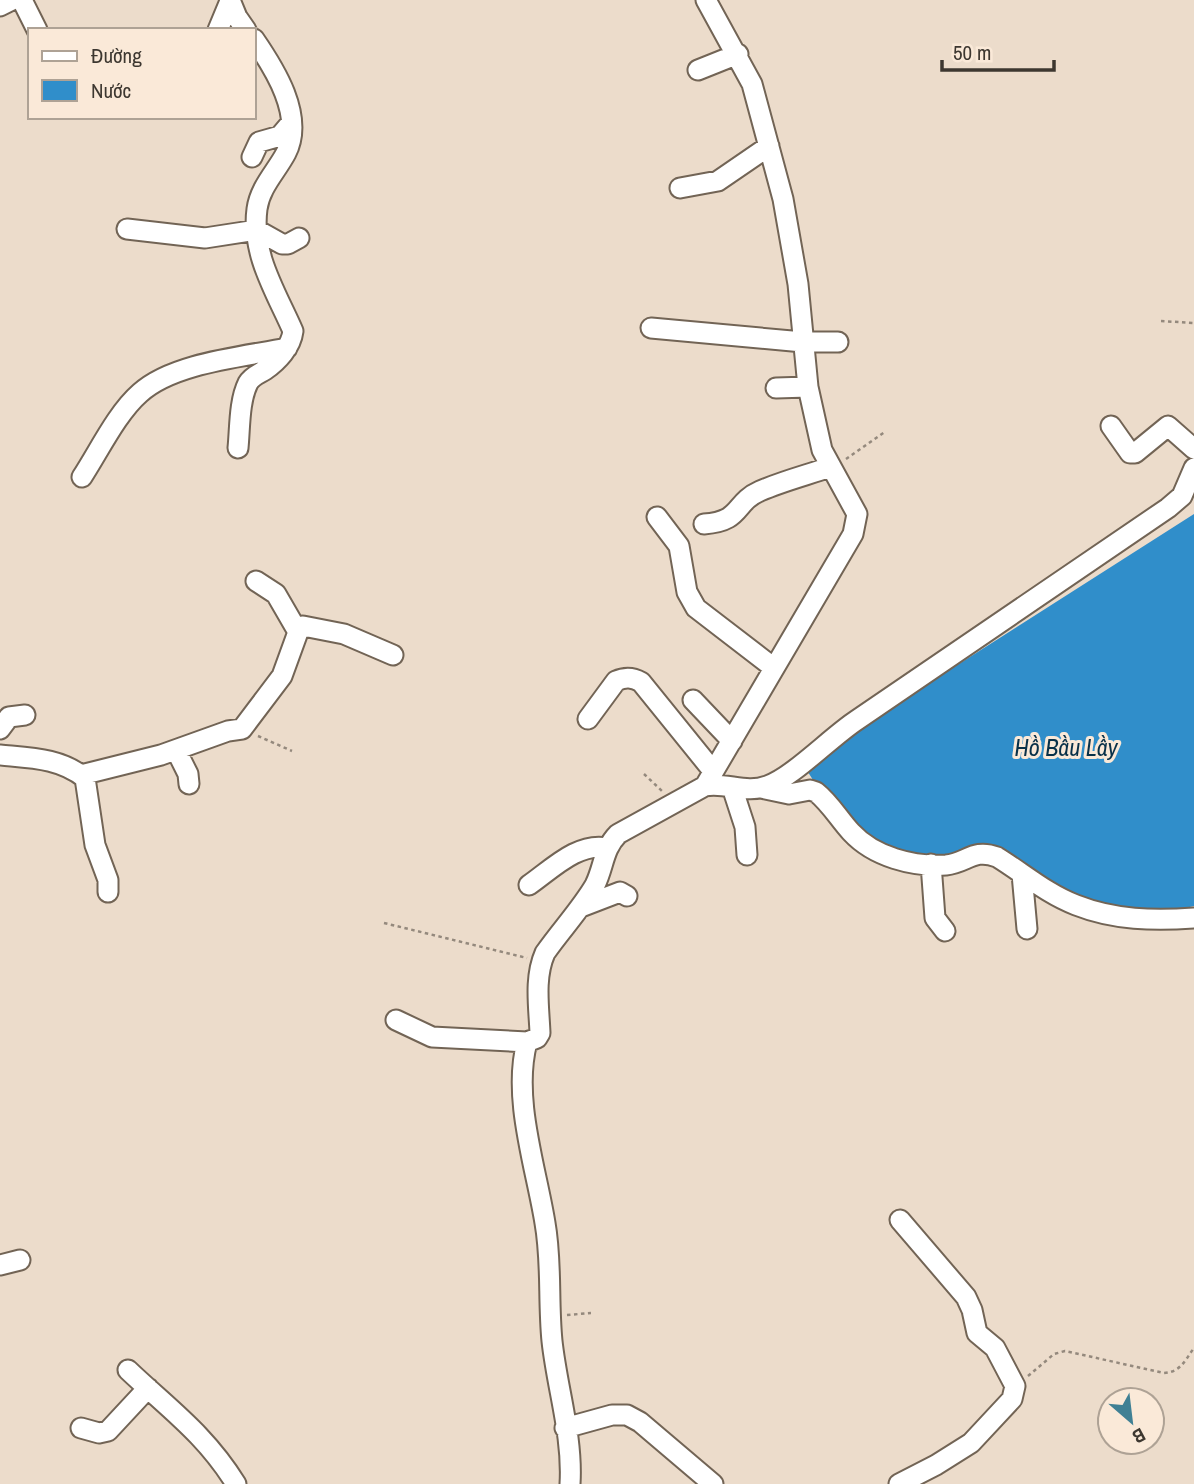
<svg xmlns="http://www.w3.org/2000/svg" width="1194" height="1484" font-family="'Archivo Narrow',sans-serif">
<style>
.water{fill:#308eca}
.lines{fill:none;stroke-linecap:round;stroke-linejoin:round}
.minor-casing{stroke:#726455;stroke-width:23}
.path{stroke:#94897d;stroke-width:2.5;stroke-dasharray:3.5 3.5;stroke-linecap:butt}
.minor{stroke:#fff;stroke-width:19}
.labels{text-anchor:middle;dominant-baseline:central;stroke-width:6;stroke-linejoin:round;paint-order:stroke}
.water-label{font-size:24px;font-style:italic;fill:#093149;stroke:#fae9d8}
</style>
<rect width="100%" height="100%" fill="#ecdccb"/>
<path class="water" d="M1194,514V906L1169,912L1137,913L1091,904L1012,863L930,860L871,846L820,791L806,769L832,745Z"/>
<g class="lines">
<g class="minor-casing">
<path id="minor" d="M22,0L37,30
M230,0L237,17L246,30
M0,6L12,0
M218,30L230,1
M698,70L738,54
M252,157L259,142L280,136L291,123
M680,188L718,181L769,146
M127,229L205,238L257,230L282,244H288L299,238
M651,328L803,342H838
M776,388L808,387
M1111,426L1130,453H1135L1168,426L1194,449
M238,448C240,428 239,401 248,383C252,376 259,374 265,370C278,361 291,347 293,331C276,292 251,254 257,209C260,187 276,172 286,153C305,116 274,68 254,39
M82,477C99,451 117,413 140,393C173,363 242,357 287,348
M657,517L679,546L687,592L696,608L774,668
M704,524C743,521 733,503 760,491C783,481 807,475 830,467
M256,581L276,594L298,632
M693,700L732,741
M588,719L616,681C625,677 632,677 641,682L713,771
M0,729L9,717L25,715
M176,750L188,774L189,784
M0,755C31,758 60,758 85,778L95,845L108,880V892
M81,775L161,755L228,731L242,729L282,676L298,632L303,626L344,634L393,655
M705,786L853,534L857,514L822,450L808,387L798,284L783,199L752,84L706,0
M732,787L745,827L747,855
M761,788L789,794L810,790L816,792C830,803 839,819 851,832C874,857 913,867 946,865C967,863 973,848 997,857C1023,873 1047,894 1076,905C1114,920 1154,921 1194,918
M931,864L935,918L945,931
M1022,874L1027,929
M529,885C552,869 578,842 607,848
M581,907L620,892L627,896
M396,1020L432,1037L527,1042
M0,1265L20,1260
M128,1370C169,1409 205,1434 236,1484
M81,1428L99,1433L108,1431L148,1388
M565,1428L612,1415H627L640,1422L713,1484
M570,1484C573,1436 557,1388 552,1341C548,1301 552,1262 545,1223C536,1167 512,1098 527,1042L537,1038L540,1033C539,1007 534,978 545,953C561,930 581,909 595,885C604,867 603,849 618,834L705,786C726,782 746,794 767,786C793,777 831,737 857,720C960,649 1064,579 1168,508L1182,496L1194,468
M899,1484L936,1465L971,1443L1012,1399L1015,1386L995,1348L977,1333L972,1310L966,1297L900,1220"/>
</g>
<path class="path" d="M1161,321L1194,323
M846,459L886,431
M258,736L292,751
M644,774L662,791
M384,923L527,958
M567,1315L591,1313
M1028,1376L1054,1354L1065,1351L1164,1373C1181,1372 1185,1360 1194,1348"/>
<use href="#minor" class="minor"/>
</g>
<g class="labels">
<g class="water-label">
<text x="1066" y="747">Hồ Bầu Lầy</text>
</g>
</g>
<rect x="28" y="28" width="228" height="91" fill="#fae9d8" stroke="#aea295" stroke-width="2"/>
<rect x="42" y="51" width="35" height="10" fill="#ffffff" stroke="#aea295" stroke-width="2"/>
<text x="91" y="63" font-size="21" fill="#3d3730">Đường</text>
<rect x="42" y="80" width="35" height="21" fill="#308eca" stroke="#aea295" stroke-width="2"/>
<text x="91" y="98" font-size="21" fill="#3d3730">Nước</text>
<g transform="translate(1131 1421) rotate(152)"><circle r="33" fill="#fae9d8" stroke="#aea295" stroke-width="2"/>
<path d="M0-5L12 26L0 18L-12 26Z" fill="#408094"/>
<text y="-10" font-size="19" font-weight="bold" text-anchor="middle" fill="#3d3730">B</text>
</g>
<path d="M942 60v10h112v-10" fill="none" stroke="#3d3730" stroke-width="3.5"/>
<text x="953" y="60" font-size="21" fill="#3d3730" stroke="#fae9d8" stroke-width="5" paint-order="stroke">50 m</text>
</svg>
